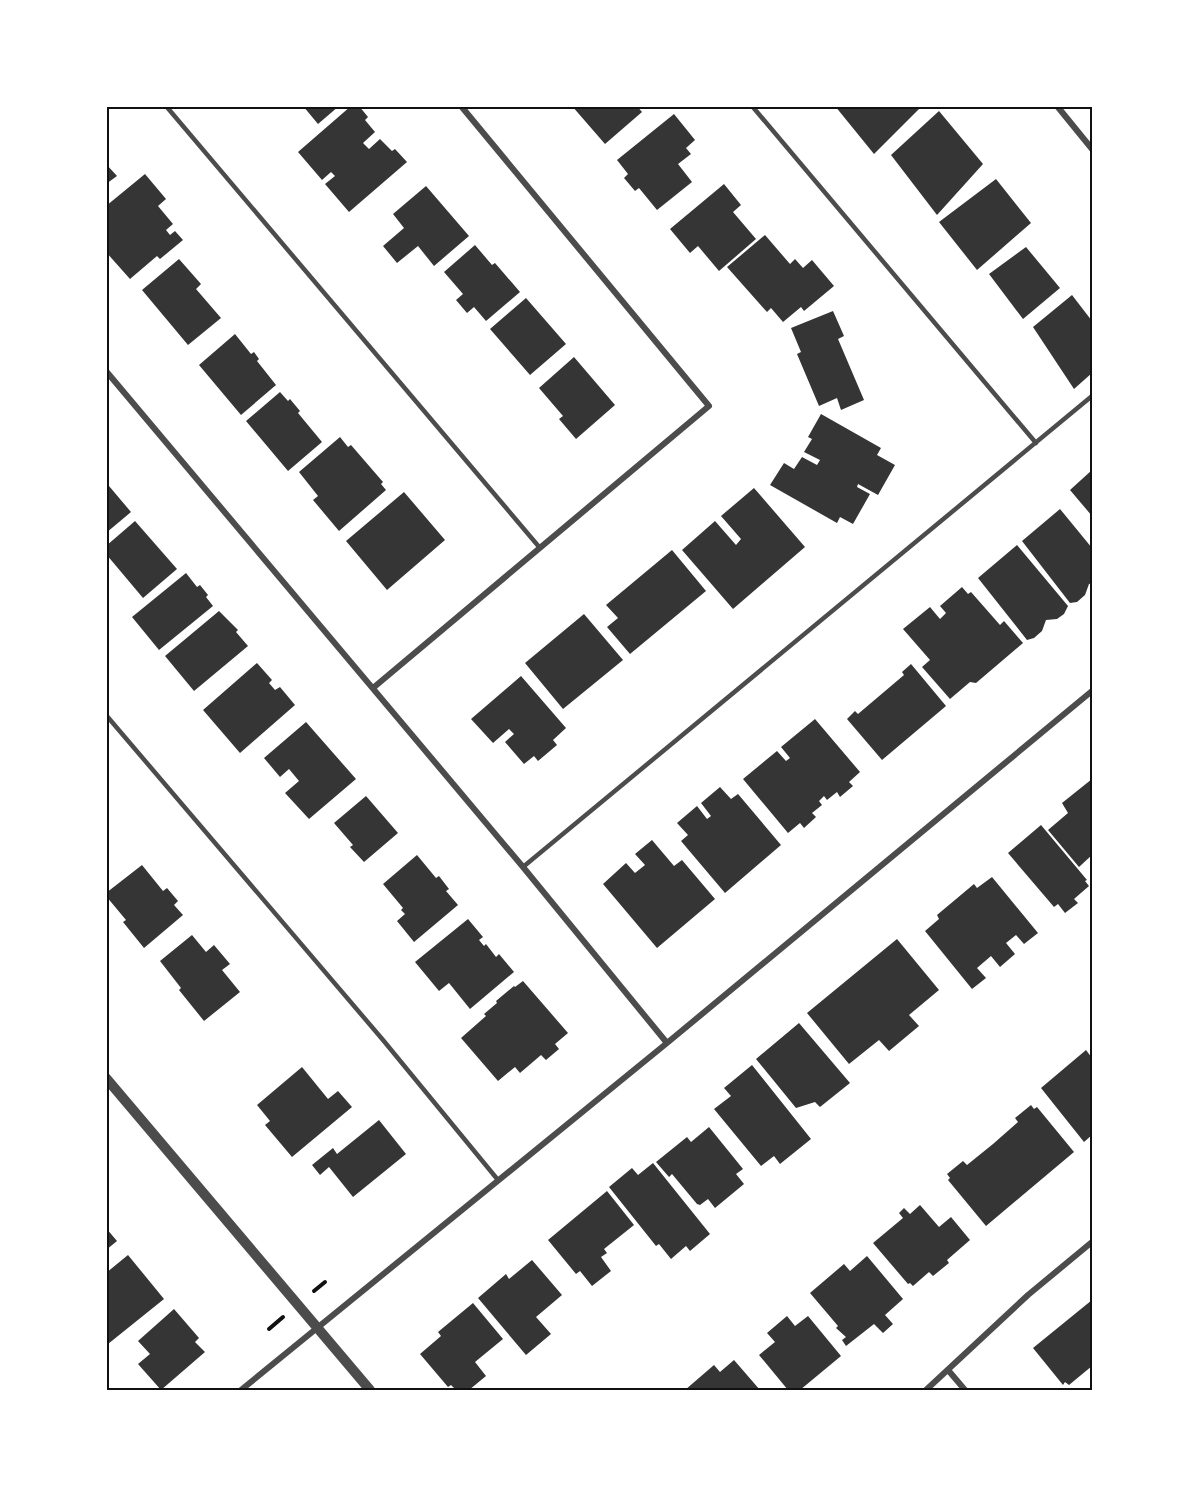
<svg xmlns="http://www.w3.org/2000/svg" width="1199" height="1497" font-family="'Roboto Serif',serif">
<style>
.building{fill:#353535}
.lines{fill:none;stroke-linecap:round;stroke-linejoin:round}
.path{stroke:#111;stroke-width:4}
.service{stroke:#4c4c4c;stroke-width:4.5}
.minor{stroke:#4c4c4c;stroke-width:6}
.tertiary{stroke:#4c4c4c;stroke-width:10}
.neatline{fill:none;stroke:#111;stroke-width:2}
</style>
<rect width="100%" height="100%" fill="#fff"/>
<path class="building" d="M303,106H339L318,124Z
M351,106H359L368,117L365,120L375,132L363,143L369,149L380,139L392,151L395,149L407,162L349,212L325,184L335,176L331,172L322,180L298,152Z
M572,106H637L642,112L605,144Z
M835,106H922L874,154Z
M939,111L983,164L937,215L891,155Z
M674,114L695,140L686,148L691,154L678,164L692,182L657,210L639,188L635,191L624,178L628,174L617,160Z
M106,164L117,176L106,184Z
M145,174L166,199L158,206L173,224L166,230L170,235L175,231L183,240L160,259L157,256L130,279L106,252V206Z
M996,179L1031,223L977,270L939,222Z
M724,184L741,205L733,212L756,239L719,271L698,246L690,253L670,229Z
M426,186L469,236L434,266L418,246L397,263L383,246L404,228L393,214Z
M765,235L790,264L795,259L803,268L812,260L834,286L804,311L801,307L783,322L771,308L767,312L727,267Z
M475,245L492,265L495,263L520,292L486,321L474,307L467,313L456,300L463,294L444,272Z
M1026,247L1060,288L1023,319L989,274Z
M179,259L201,284L196,289L221,318L188,345L142,290Z
M1072,295L1092,321V373L1074,389L1033,327Z
M526,298L566,344L530,375L490,329Z
M833,311L844,336L838,339L864,400L841,410L837,398L819,406L797,354L801,352L791,328Z
M235,334L251,354L254,352L259,359L257,361L276,385L241,415L199,365Z
M574,357L615,405L576,439L559,419L563,416L539,388Z
M280,392L288,401L290,399L300,411L298,413L322,442L288,471L246,421Z
M821,414L881,448L877,455L895,465L878,495L858,484L857,487L870,494L853,524L840,517L837,523L770,485L784,463L794,469L802,457L817,465L820,460L804,452L812,439L808,437Z
M340,437L348,447L351,445L383,482L381,484L386,490L339,531L313,500L318,496L299,472Z
M1092,470V516L1070,490Z
M109,486L131,512L106,533V488Z
M754,488L805,547L733,609L682,550L715,521L736,545L741,539L721,516Z
M404,492L445,540L387,590L346,541Z
M1060,509L1092,548V583L1089,584L1085,595L1077,602L1070,603L1022,541Z
M135,521L177,569L143,598L106,554V546Z
M1017,545L1068,606L1064,614L1057,619L1046,620L1042,631L1034,638L1027,640L978,578Z
M672,550L706,591L630,654L607,627L618,618L606,605Z
M186,573L197,587L200,585L208,595L206,597L213,606L159,650L132,617Z
M962,587L968,594L971,592L1000,625L1004,621L1023,643L976,683L970,682L950,699L922,667L930,660L903,629L930,607L940,619L946,613L940,606Z
M219,611L238,630L236,632L248,646L194,691L165,656Z
M584,614L623,660L563,709L525,663Z
M257,663L272,680L269,683L275,690L280,687L295,705L240,753L203,710Z
M911,664L946,706L882,760L847,719L855,711L858,714L904,675L902,672Z
M521,676L566,728L553,740L557,745L538,761L534,756L524,764L505,742L514,734L509,729L493,743L471,719Z
M815,719L860,772L849,782L853,786L840,797L837,792L827,800L824,796L819,801L822,805L812,813L816,817L804,828L800,823L788,833L743,779L777,751L786,761L790,758L781,747Z
M306,722L356,779L309,819L285,793L299,781L289,769L280,777L264,758Z
M1092,779V855L1079,867L1048,830L1068,813L1062,803Z
M720,787L731,799L738,794L781,845L725,893L681,841L688,835L677,823L697,806L707,819L711,816L701,803Z
M366,796L398,833L364,862L350,847L353,845L334,823Z
M1041,825L1087,880L1085,881L1089,886L1074,899L1078,903L1065,913L1058,904L1054,907L1008,853Z
M652,840L674,866L682,860L715,899L657,948L603,884L626,863L635,873L645,865L635,854Z
M417,855L436,878L439,876L449,889L446,891L458,905L414,942L397,921L405,914L401,910L403,908L383,884Z
M142,865L163,891L167,888L178,901L174,905L183,915L144,948L123,922L126,920L106,896V893Z
M992,877L1038,933L1024,944L1016,935L1006,943L1015,954L1000,967L991,956L977,968L986,978L972,989L925,931L939,919L937,915L974,884L977,888Z
M468,919L483,937L479,940L484,946L486,944L496,957L499,954L514,972L470,1009L449,983L439,991L415,962Z
M192,935L206,952L214,945L230,964L222,970L240,992L204,1021L179,990L181,988L160,961Z
M897,939L939,990L909,1015L919,1026L889,1051L879,1040L849,1064L807,1013Z
M523,981L568,1033L555,1044L559,1049L546,1060L541,1055L520,1073L515,1067L498,1081L461,1038L486,1016L484,1014L497,1003L496,1001L514,986L515,987Z
M799,1023L850,1083L820,1107L815,1102L796,1108L756,1059Z
M1086,1050L1092,1058V1135L1084,1142L1041,1088Z
M752,1065L811,1139L780,1164L774,1156L761,1166L714,1109L731,1096L724,1088Z
M302,1067L328,1099L338,1091L352,1107L292,1157L265,1125L270,1121L257,1105Z
M1031,1105L1034,1109L1037,1107L1074,1152L986,1226L948,1180L950,1178L947,1174L963,1161L967,1165L993,1144L1018,1122L1015,1118Z
M379,1120L406,1154L353,1197L329,1167L320,1175L312,1165L333,1148L337,1154Z
M709,1127L743,1169L736,1174L744,1184L715,1208L708,1199L700,1205L697,1204L672,1174L669,1177L656,1162L687,1137L691,1142Z
M653,1163L710,1234L690,1251L686,1246L671,1259L659,1244L656,1246L609,1187L632,1168L638,1175Z
M607,1191L634,1225L604,1249L607,1253L601,1257L611,1271L592,1286L580,1271L576,1274L548,1240Z
M920,1205L939,1227L951,1217L970,1240L947,1260L949,1263L933,1276L929,1272L913,1286L910,1283L908,1284L873,1243L903,1218L899,1213L904,1208L910,1214Z
M106,1228L117,1241L106,1250Z
M128,1255L164,1299L108,1344L106,1342V1273Z
M867,1256L903,1299L885,1315L893,1324L883,1333L874,1324L846,1346L842,1340L846,1337L836,1328L838,1326L810,1293L844,1264L850,1271Z
M532,1260L562,1295L536,1317L551,1334L526,1355L478,1298L506,1274L509,1279Z
M1092,1300V1366L1069,1385L1065,1382L1063,1385L1033,1348Z
M473,1303L503,1339L475,1362L486,1376L469,1390H456L451,1385L448,1387L420,1354L441,1336L438,1332Z
M174,1309L199,1338L195,1342L205,1352L161,1390L138,1364L150,1354L138,1341Z
M787,1316L795,1326L808,1316L841,1356L800,1390H788L759,1355L775,1342L767,1333Z
M734,1360L760,1390H685L714,1365L720,1372Z"/>
<g class="lines">
<path class="path" d="M314,1291L325,1282
M269,1329L283,1317"/>
<path class="service" d="M166,106L540,548
M752,106L1036,443
M106,715L383,1040L498,1180
M523,867L1092,396"/>
<path class="minor" d="M1057,106L1092,149
M106,371L523,867L667,1043
M373,688L709,406L461,106
M948,1370L965,1390
M241,1390L667,1043L1092,691
M926,1390L1028,1295L1092,1242"/>
<path class="tertiary" d="M106,1078L370,1390"/>
</g>
<rect width="1199" height="1497" fill="none" stroke="#ffffff" stroke-width="216"/>
<rect x="108" y="108" width="983" height="1281" class="neatline"/>
</svg>
